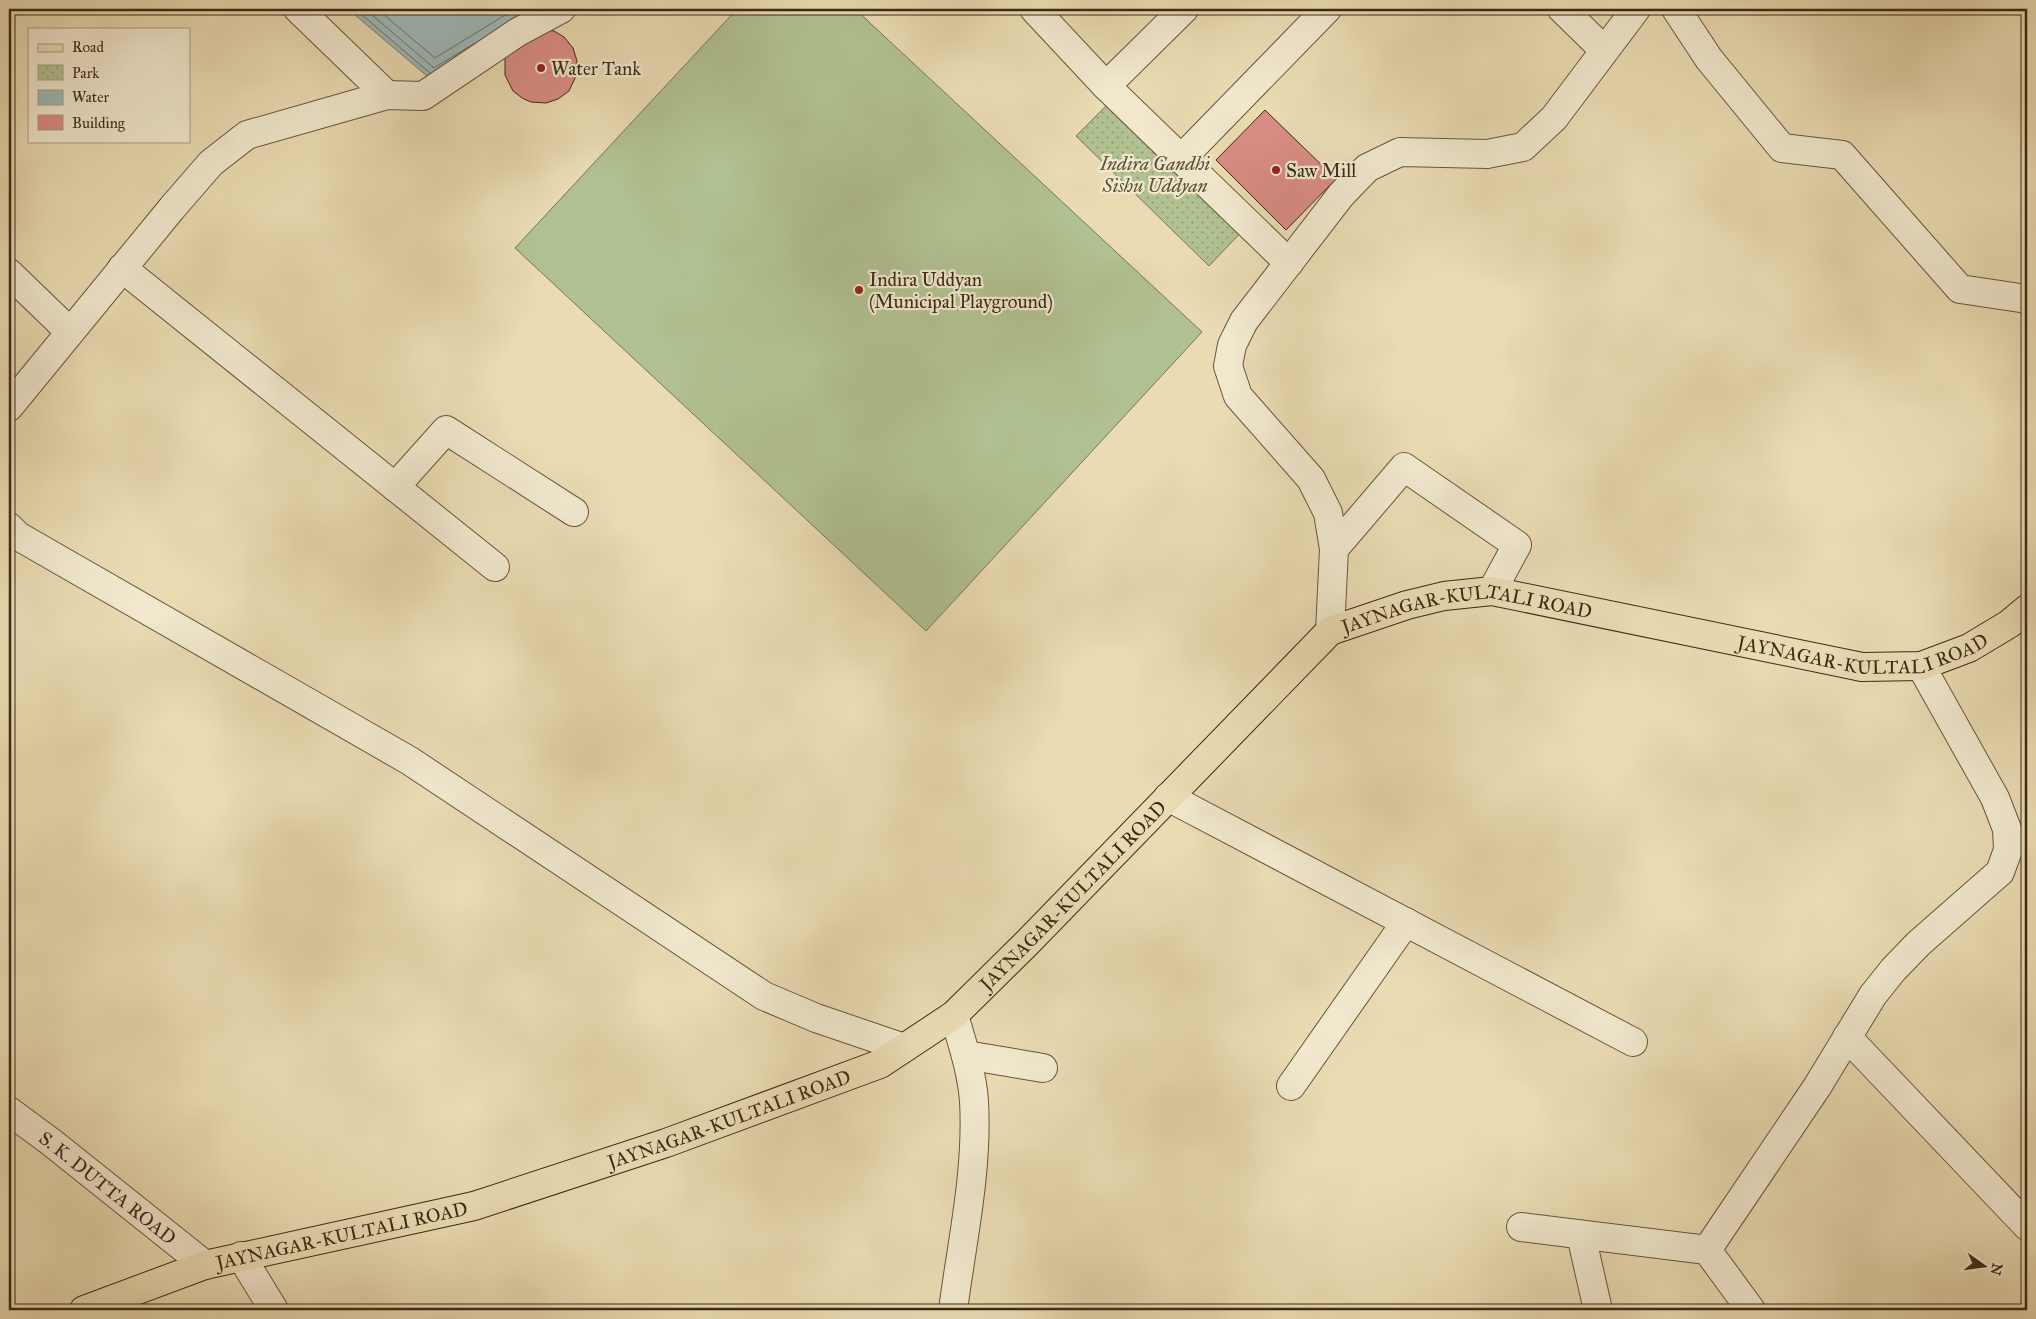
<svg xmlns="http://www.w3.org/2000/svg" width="2036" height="1319" font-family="'IM FELL Great Primer',serif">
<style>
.grass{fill:#b1c191;stroke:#767653}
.park{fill:url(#park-dots);stroke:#767653}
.water{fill:#9eb8b8;stroke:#767f77}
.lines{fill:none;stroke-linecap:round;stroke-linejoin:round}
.shore{stroke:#6c7166;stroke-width:1}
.building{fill:#d98c84;stroke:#3a2a15}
.minor-casing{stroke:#66563c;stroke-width:30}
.major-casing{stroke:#3a2a15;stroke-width:30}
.minor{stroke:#f1e8ce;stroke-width:28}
.major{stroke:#eadbb3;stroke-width:28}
.poi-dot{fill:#8f2418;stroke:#f1e8ce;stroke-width:2}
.labels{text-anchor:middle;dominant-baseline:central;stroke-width:4.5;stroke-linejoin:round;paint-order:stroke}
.poi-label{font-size:19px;fill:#3a2a15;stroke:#f1e8ce;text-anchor:start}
.park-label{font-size:19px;font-style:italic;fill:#585034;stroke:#f1e8ce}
.street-label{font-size:19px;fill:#3a2a15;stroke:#f1e8ce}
</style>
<defs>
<pattern id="park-dots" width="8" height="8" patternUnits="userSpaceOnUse" patternTransform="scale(1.25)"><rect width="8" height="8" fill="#b1c191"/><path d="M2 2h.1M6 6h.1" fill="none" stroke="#919d75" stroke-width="1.8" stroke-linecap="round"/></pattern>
</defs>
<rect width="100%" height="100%" fill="#eadbb3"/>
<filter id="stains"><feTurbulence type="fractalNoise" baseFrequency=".004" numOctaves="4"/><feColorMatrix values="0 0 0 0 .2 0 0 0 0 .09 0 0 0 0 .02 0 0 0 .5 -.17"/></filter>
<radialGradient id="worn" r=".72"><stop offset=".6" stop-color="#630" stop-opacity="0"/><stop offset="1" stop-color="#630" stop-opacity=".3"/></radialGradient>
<path class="grass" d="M737,9H855L1202,332L926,631L515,248Z"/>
<path class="park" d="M1116,96L1248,225L1209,266L1076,136Z"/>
<path class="water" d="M348,9H550L434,82Z"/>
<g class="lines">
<path class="shore" d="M355,9L430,73
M365,9L434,68L475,43
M377,9L435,58L515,9"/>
</g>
<path class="building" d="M540,29L554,31L564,37L573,48L577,61L576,76L569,91L558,99L546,103L531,102L522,98L513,91L505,75V57Z
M1265,110L1336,179L1286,230L1216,160Z"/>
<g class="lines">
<g class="minor-casing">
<g id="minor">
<path d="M298,9L387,95"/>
<path d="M1034,9L1106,86L1289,263"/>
<path d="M1562,9L1604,50"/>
<path d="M1676,9L1709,59L1782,148L1842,155L1960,289L2027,299"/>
<path d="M1106,86L1184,9"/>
<path d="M1181,159L1327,9"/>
<path d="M122,268L495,567"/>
<path d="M9,273L70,332"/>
<path d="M9,407L172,208L211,163L247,135L387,95L423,96L518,32L561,9"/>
<path d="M395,487L446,430L574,512"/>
<path d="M9,527L18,536L410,761L764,996L816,1018L904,1048"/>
<path d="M1334,549L1404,467L1517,545L1492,591"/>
<path d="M1330,631L1334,549L1328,513L1311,479L1238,396L1228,366L1232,345L1244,321L1341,195L1367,168L1400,152L1487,154L1523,147L1554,118L1636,9"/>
<path d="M1168,797L1633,1042"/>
<path d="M1847,1037L2027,1226"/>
<path d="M966,1055L1043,1068"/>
<path d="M1291,1086L1406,922"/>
<path id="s1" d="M9,1111L51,1142L205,1265"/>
<path d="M1521,1227L1707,1250L1751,1310"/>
<path d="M1581,1235L1598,1310"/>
<path d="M1707,1250L1817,1087L1873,995L1893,970L1918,944L2000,872L2008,850L2007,829L1995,798L1921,666"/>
<path d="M241,1256L274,1310"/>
<path d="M953,1310C962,1241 978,1171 974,1101C972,1072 962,1043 954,1015"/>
</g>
</g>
<g class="major-casing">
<g id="major">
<path id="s2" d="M84,1310L205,1265L474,1206L666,1143L880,1064L954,1015L1027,943L1330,631L1407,605L1444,596L1492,591L1862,667L1921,666L1969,648L2009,624L2027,609"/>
</g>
</g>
<use href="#minor" class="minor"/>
<use href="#major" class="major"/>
</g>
<g class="poi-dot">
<circle cx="541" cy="68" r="5"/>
<circle cx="1276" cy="170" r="5"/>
<circle cx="859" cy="290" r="5"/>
</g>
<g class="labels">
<g class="poi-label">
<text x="551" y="68">Water Tank</text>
<text x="1286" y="170">Saw Mill</text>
<text x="869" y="279">Indira Uddyan<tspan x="869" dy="22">(Municipal Playground)</tspan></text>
</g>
<g class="park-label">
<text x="1155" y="163">Indira Gandhi<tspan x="1155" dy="22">Sishu Uddyan</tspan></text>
</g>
<g class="street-label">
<text stroke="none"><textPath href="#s2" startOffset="1602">JAYNAGAR-KULTALI ROAD</textPath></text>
<text stroke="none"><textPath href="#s2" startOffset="2008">JAYNAGAR-KULTALI ROAD</textPath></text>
<text stroke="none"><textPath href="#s2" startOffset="1092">JAYNAGAR-KULTALI ROAD</textPath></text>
<text stroke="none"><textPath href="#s2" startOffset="674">JAYNAGAR-KULTALI ROAD</textPath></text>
<text stroke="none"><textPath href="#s1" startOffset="125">S. K. DUTTA ROAD</textPath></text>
<text stroke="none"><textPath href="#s2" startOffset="269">JAYNAGAR-KULTALI ROAD</textPath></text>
</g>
</g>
<rect width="2036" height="1319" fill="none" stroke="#eadbb3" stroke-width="30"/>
<rect x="10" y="10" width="2016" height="1299" fill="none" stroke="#3a2a15" stroke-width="2.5"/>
<rect x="15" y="15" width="2006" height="1289" fill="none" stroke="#3a2a15"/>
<rect x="28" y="28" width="162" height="115" fill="#f1e8ce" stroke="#a89c84"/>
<rect x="38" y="44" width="25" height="8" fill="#eadbb3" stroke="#a89c84"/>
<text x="72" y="52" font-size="15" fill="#3a2a15">Road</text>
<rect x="38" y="65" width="25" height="15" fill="url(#park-dots)" stroke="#a89c84"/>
<text x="72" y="78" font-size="15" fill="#3a2a15">Park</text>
<rect x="38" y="90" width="25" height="15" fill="#9eb8b8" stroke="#a89c84"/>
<text x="72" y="102" font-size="15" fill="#3a2a15">Water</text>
<rect x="38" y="115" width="25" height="15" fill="#d98c84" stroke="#a89c84"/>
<text x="72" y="128" font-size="15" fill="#3a2a15">Building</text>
<g transform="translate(1984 1266) rotate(104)" stroke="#f1e8ce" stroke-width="4" paint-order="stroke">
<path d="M0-4L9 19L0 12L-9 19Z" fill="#3a2a15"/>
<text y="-8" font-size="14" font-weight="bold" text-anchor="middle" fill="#3a2a15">N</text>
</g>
<rect width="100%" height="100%" filter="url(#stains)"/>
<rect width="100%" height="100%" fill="url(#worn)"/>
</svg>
